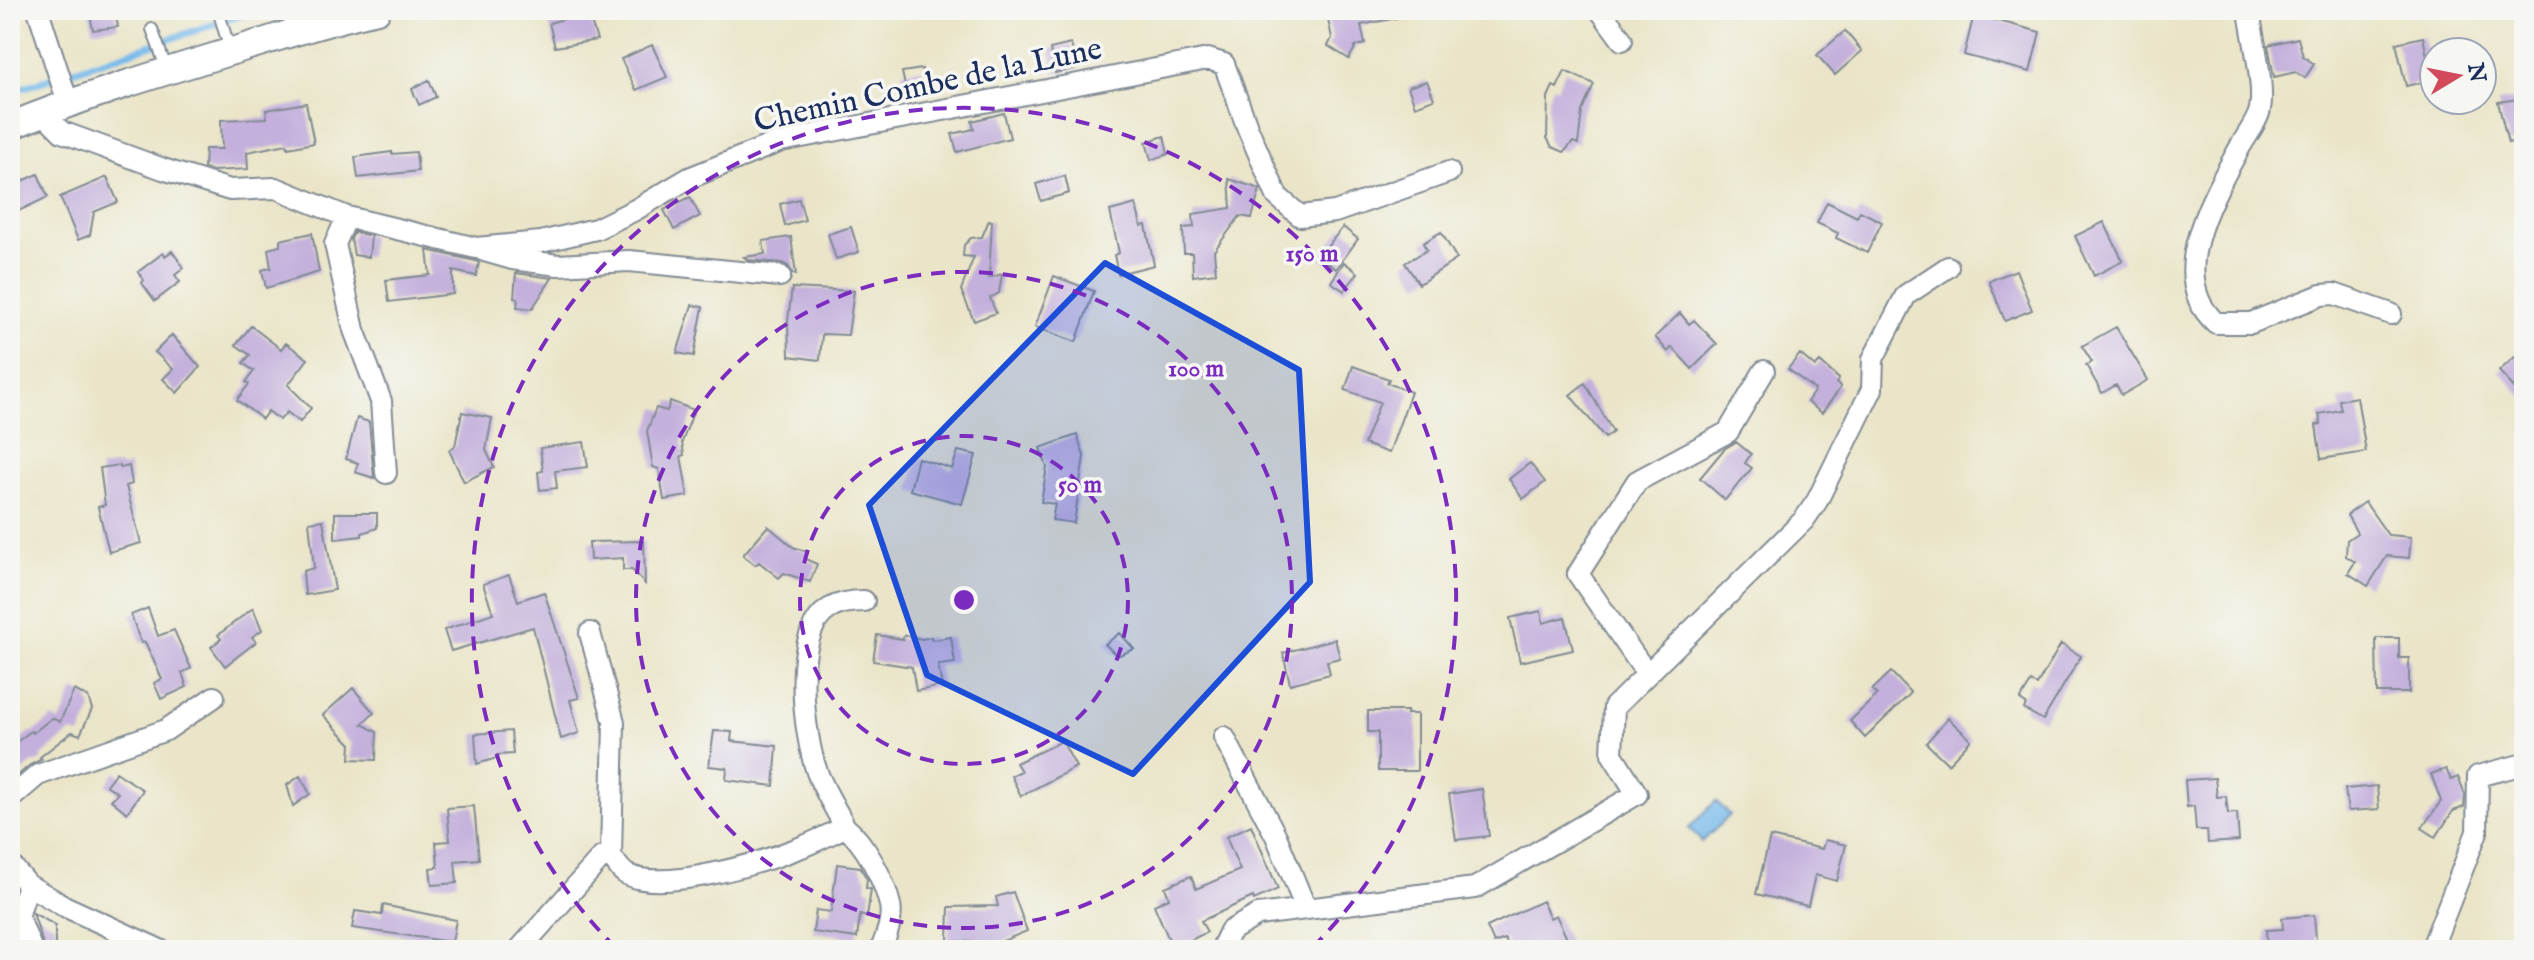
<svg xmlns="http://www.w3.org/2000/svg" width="2534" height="960" font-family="'IM FELL English',serif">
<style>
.water{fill:#74b9eb;stroke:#4874a4;stroke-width:2}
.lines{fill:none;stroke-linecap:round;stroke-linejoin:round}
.stream{stroke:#74b9eb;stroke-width:7}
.building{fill:#c3b0dc}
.lane-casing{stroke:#828a93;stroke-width:14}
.street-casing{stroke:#828a93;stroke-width:24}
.secondary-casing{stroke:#828a93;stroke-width:30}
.lane{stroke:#fff;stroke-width:10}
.street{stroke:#fff;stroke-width:20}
.secondary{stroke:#fff;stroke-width:26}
.marked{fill:#1d4ed8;fill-opacity:0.2;stroke:#1d4ed8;stroke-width:6;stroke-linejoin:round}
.ring{fill:none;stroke:#7b2cbf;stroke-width:4;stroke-dasharray:14 10}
.labels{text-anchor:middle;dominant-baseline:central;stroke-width:7;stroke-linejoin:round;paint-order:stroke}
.street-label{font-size:32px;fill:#1b2f5e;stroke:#f6f6f2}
.centre{fill:#7b2cbf;stroke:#f6f6f2;stroke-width:4}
.ring-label{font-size:24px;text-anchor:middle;font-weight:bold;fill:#7b2cbf;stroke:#f6f6f2;stroke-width:7;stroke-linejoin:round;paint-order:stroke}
</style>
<rect width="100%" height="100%" fill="#f6f6f2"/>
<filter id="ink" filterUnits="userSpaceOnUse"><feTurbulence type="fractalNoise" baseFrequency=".0125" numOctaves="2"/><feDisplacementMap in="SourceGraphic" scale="16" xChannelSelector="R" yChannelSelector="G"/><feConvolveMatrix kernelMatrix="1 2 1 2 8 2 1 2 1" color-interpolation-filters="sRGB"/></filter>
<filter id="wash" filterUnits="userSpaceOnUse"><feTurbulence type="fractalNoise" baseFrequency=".006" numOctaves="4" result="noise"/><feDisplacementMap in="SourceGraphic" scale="32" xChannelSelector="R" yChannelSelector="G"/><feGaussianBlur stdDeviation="1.8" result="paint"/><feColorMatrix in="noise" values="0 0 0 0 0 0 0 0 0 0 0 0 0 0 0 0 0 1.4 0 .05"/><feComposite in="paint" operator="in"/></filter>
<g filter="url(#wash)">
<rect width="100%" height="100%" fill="#eae5c8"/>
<path class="water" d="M1716,801L1730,815L1702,842L1689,828Z"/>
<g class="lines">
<path class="stream" d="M10,92L257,10"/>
</g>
<g id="blocks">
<path class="building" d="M89,10H115L118,27L93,30Z
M562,10H587L597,40L555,47L549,23L564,19Z
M1353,10H1396L1397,18L1361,25L1365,44L1356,46L1349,59L1328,46L1332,38L1327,15Z
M1975,10H1993L1991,19L2040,32L2030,72L1964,55Z
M1845,31L1862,51L1835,75L1817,55Z
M2423,37L2432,80L2406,86L2396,43Z
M2298,38L2303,56L2314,64L2305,78L2296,72L2274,77L2268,45Z
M1071,44L1077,68L1055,73L1050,49Z
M652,45L667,77L636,90L621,59Z
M922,69L926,92L907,95L902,72Z
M1565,71L1594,84L1582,111L1578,144L1573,142L1564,152L1552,147L1547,138L1548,97L1553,86L1557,88Z
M429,80L436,97L419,105L412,89Z
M1427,81L1434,99L1415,106L1408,87Z
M2524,98V139L2508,143L2498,102Z
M306,103L314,143L288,148L287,144L247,152L248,169L213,171L204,168L205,149H222L221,120L267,118L266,110Z
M1004,113L1010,138L957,152L952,134L974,129L972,121Z
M1164,136L1168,154L1151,160L1146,142Z
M392,152V154L416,152L418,171L358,178L355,157Z
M38,174L48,197L10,215V187Z
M1065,176L1069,193L1041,201L1036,184Z
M107,177L118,202L94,212L90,235L78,240L60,197Z
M1229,179L1260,189L1252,218L1240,216L1214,251L1216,273L1193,276L1192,253H1184L1183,228L1194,227L1193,214L1231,208Z
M690,197L700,216L674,230L664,210Z
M799,199L805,220L785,226L780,204Z
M1827,202L1857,217L1860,211L1882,222L1867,253L1836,238L1838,233L1817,223Z
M1136,204L1141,226L1146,225L1154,265L1118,274L1114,255L1119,253L1110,211Z
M989,220L992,221L989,278L1002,274L999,293L990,298L996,313L974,321L961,290L974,257L963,256L964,245L971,238L982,237Z
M2104,222L2123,261L2094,276L2075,236Z
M851,227L859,252L836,259L828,234Z
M1343,227L1358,239L1336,269L1319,257Z
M354,232L371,236L369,257L354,255L351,239Z
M1441,232L1457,259L1419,284L1405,263L1427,250L1423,243Z
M312,233L319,272L266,288L262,270L271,268L268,249L280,246V240Z
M791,237L796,275L793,274L788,266L782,263L748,260L744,257L765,254L763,241Z
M427,250L476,261L479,263L476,276L453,271V294L389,302L386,280L430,275Z
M172,251L184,268L175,275L180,282L155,301L142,283L144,280L138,272L163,253L165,256Z
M1344,262L1358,273L1344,291L1331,282Z
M2016,270L2032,310L2005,321L1989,281Z
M516,273L552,278L532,309L517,307L518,299L514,298Z
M1054,276L1094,291L1076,342L1035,327Z
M792,288L854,291L848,335L822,334L820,360L789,356L788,321Z
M692,305L703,307L694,356L677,353Z
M1680,313L1689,324L1694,320L1717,344L1692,369L1672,347L1668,352L1655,337Z
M251,326L281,349L286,343L308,359L288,385L311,408L300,422L287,412L280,420L268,411L262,419L237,400L249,384L246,382L254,371L243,363L250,355L236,345Z
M2116,327L2148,380L2122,395L2116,385L2102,393L2086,365L2092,362L2082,346Z
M172,335L200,367L177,393L163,379L173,369L155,352Z
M2524,349V399L2499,371Z
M1800,354L1815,367L1820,362L1839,379L1836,383L1841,387L1822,413L1807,402L1815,390L1788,369Z
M1353,366L1389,379L1387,383L1411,392L1389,453L1364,444L1380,402L1345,390Z
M1585,383L1613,432L1605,438L1570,395Z
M2357,397L2366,452L2321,459L2316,425L2321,424L2319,414L2341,410L2339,400Z
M670,401L694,410L682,442L684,455L681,456L688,496L664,500L659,469L653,467L647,431L656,408L667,411Z
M462,412L492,418L486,450L494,467L464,482L449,450L455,446Z
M357,418L369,422L374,478L355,472L358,463L346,459Z
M1077,435L1084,456L1074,523L1052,520L1055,504L1041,502L1047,467L1040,448Z
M584,442L588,467L555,471L557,488L540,490L538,472L543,471L540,448Z
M1736,442L1751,454L1745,463L1752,468L1725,500L1700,478L1724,449Z
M958,451L976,455L962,504L910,490L918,458L952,469Z
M1530,463L1545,482L1523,499L1509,479Z
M120,465V468L129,466L132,484L126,486L141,543L109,552L98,507L105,505L100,468Z
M2365,502L2388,535L2411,537L2409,558L2387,556L2368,586L2348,573L2355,562L2346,556L2347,540L2357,533L2347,515Z
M335,513H377V528L362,533V536L335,539Z
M323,520L335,590L305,595L303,571L314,568L309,522Z
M768,526L793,547L808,552L805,559L817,564L810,582L784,573L779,578L759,562L755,565L743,555Z
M644,541L645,584L632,570H623V558L590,560L589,542Z
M509,575L518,601L544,592L579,698L570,700L579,733L561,739L533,627L451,651L444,630L493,613L483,584Z
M148,608L158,636L174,630L191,668L182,673L187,687L161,699L154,683L162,679L145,642L141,643L131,615Z
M253,608L262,630L252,637L256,642L225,666L211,647L221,639L218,635Z
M1541,611L1543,623L1565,617L1573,650L1520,662L1510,618Z
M1120,633L1134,649L1117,656L1105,644Z
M877,635L903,639L904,635L922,639L931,637L932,640L951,637L955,663L938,665L942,686L916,691L912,667L873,661Z
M2376,638H2399V658H2409V693H2377Z
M1335,639L1340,658L1327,661L1330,674L1290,684L1283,653Z
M2061,644L2081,656L2043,720L2024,709L2026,704L2020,700L2031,682L2037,685Z
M1891,672L1911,693L1865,738L1850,721L1877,695L1872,690Z
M353,688L374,713L362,724L377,732L376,760L350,759L351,744L323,715Z
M74,690L88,697L92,709L80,735L72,732L40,757L42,759L30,765L10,782V747L31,731L33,733L52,718L60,722Z
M1368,711H1407V714H1417V771H1378V732H1368Z
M1948,718L1971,740L1948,764L1926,743Z
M511,731L513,754L497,755V758L477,764L475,734Z
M714,731L732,732L731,741L777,746L774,786L726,780L727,768L709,766Z
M1062,741L1076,767L1021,796L1011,776L1021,771L1016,763Z
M2446,769L2451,780L2458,777L2465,795L2464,807L2453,811L2436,837L2422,828L2441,801L2431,774Z
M116,772L143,790L127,813L111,800L118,793L106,785Z
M300,776L310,794L293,806L287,785Z
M2215,778L2217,797L2226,796L2228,814L2237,813L2239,841L2208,843L2207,830H2196L2194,806L2187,807L2185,780Z
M2377,786L2379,809L2348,811L2345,789Z
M1482,789L1489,836L1456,840L1449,794Z
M474,806L479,859L455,861L457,883L432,885L430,868L438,867L436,842L450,841L447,808Z
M1251,825L1278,889L1254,900L1253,897L1201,921L1207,932L1173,949L1154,905L1169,898L1165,887L1191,876L1196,889L1240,870L1226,837Z
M1770,837L1822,849L1825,840L1846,845L1837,881L1815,875L1808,906L1756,894Z
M837,864L860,867L867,879L866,888L871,889L867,917L860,915L857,938L813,932L816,910L831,912Z
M1013,892L1027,931L998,943L948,941L949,907L998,906L996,897Z
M1542,901L1550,918L1556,915L1569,943L1555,950H1510L1505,939L1494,943L1487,927Z
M383,905L456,920L452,942L352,928L355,911L382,915Z
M33,913L55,925V950H45Z
M2314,915L2317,950H2267L2266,930L2283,929L2282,918Z"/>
</g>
</g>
<g filter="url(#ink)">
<use href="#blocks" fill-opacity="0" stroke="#828a93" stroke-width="2"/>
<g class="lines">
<g class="lane-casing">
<path id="lane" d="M218,10L230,50
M152,29L167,70"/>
</g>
<g class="street-casing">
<path id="street" d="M38,10L68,103
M1600,10L1622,40
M2249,10C2252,35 2265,86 2260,109C2258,121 2246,136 2240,147C2214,194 2164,277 2216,323H2251L2321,295L2334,294L2391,314
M43,113L62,132L163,169L230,190L276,188L347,217L476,248L541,242L596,229L635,210L689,178L781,141L1208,59L1224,64L1248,129L1277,196L1300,216L1335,212L1449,172
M347,217L335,244L354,330L381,401L386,473
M484,251L512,259L558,265L629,261L780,276
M590,633L614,722L611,856
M1647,674L1578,574L1637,481L1728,432L1764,371
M1224,737L1276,836L1306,909
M10,799L38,775L166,730L214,697
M845,827C865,843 884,879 890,905C893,920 886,936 881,950
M10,864L28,885L64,906L160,950
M28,885L18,916L32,950
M519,950L602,857L611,856C616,863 621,872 628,875C665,892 761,863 799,848C815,842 830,834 845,827C836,809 824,791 817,772C804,736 790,632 829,609C840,602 852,601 864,601
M1221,950L1230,931L1258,915L1475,888L1637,794L1612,754L1614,707L1804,520L1817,501L1872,389L1873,359L1906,295L1948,267
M2431,950L2477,832L2478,776L2524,764"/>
</g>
<g class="secondary-casing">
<path id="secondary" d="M10,126C84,96 160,73 236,50C283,36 330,20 377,10"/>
</g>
<use href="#lane" class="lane"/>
<use href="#street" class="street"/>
<use href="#secondary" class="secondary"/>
</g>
</g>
<path class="marked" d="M1105,263L1299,370L1310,582L1133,774L927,675L869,505Z"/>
<g class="ring">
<circle cx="964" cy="600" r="164"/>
<circle cx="964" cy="600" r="328"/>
<path d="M616 948A492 492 0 1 1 1312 948"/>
</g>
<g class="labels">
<g class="street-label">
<text transform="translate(928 86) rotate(-12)">Chemin Combe de la Lune</text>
</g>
</g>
<circle cx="964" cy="600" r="12" class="centre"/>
<g class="ring-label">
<text x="1312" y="261">150 m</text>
<text x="1196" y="376">100 m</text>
<text x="1080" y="492">50 m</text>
</g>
<rect width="2534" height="960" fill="none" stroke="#f6f6f2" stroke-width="40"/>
<g transform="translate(2458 76) rotate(80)"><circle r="38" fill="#f6f6f2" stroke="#9ea6b7" stroke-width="2"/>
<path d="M0-6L14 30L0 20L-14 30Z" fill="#d1495b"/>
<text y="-12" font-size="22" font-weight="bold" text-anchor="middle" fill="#1b2f5e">N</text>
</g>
</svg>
